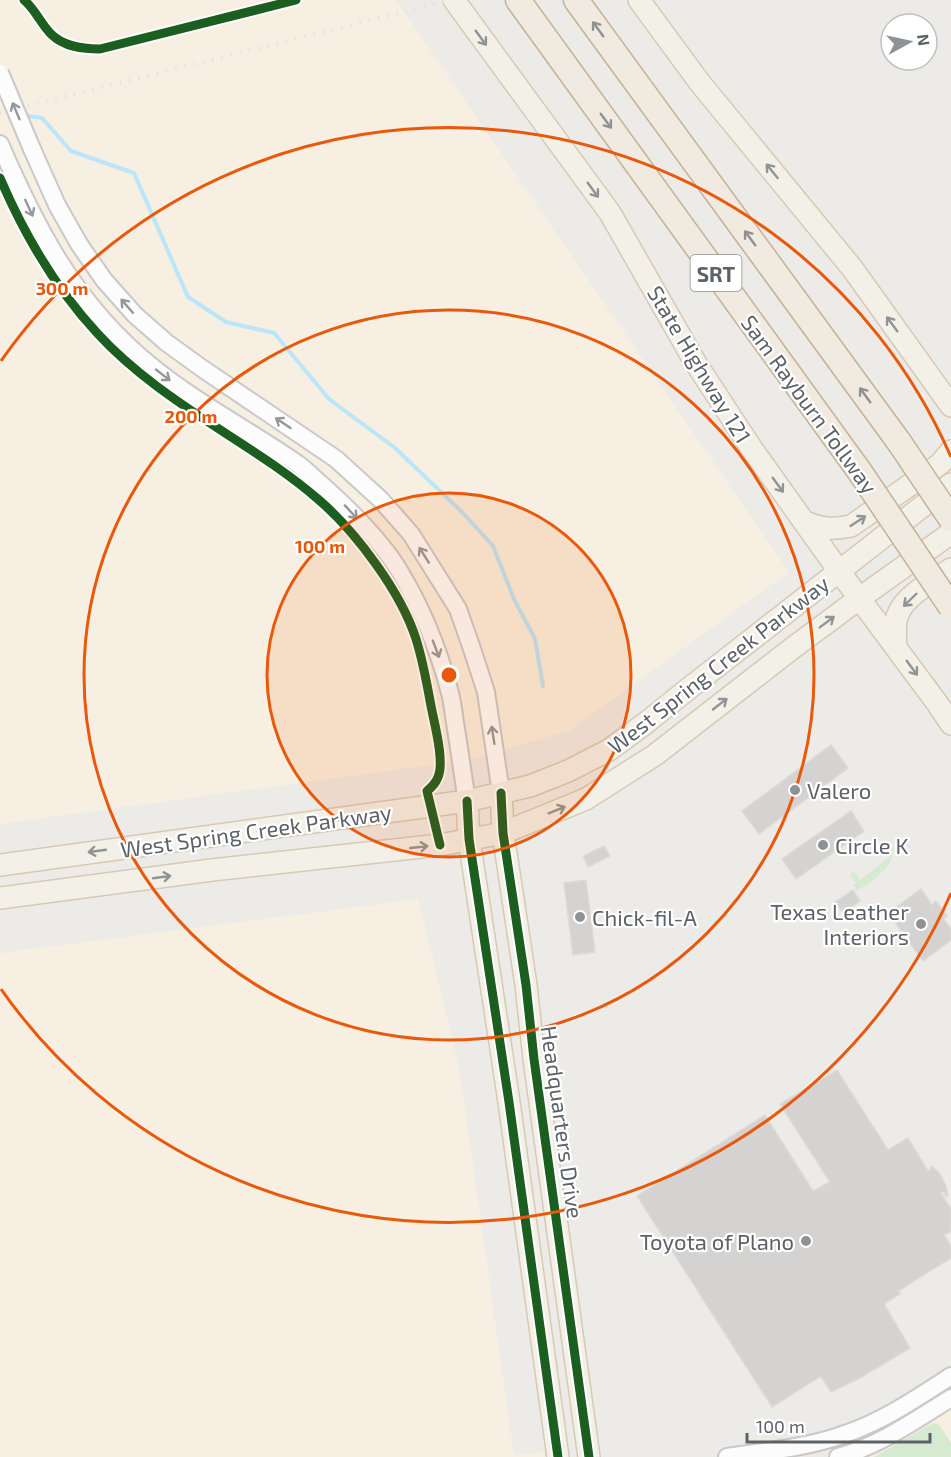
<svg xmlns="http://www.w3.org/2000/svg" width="951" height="1457" font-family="'Exo 2',sans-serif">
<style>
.commercial{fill:#f7efe1}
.green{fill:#d6ead1}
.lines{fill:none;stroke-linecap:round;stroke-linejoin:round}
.stream{stroke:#bbe5f8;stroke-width:4}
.building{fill:#d5d3d2;stroke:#dddad6;stroke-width:1.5}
.minor-casing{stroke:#c9c9c9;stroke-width:20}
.major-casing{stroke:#d7c9b4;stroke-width:24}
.highway-casing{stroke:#c5b194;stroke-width:27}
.minor{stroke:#fcfcfc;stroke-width:16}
.major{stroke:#f3f0e8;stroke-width:21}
.highway{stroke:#f0eae1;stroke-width:24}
.rail{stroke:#e3e2e3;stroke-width:4;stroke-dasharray:1.5 8;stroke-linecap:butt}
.minor-bridge-casing{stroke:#c9c9c9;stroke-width:20;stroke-linecap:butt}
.highway-bridge-casing{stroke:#c5b194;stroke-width:27;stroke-linecap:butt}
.minor-bridge{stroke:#fcfcfc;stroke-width:16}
.highway-bridge{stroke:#f0eae1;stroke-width:24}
.cycleway-casing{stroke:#fff;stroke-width:13}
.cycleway{stroke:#1b5e20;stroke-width:9}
.oneway{stroke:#909292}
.oneway2{stroke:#919494}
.oneway3{stroke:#94989b}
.ring{fill:none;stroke:#e8590c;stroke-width:3}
.poi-dot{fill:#8f9294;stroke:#fff;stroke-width:2}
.labels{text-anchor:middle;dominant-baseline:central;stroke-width:4.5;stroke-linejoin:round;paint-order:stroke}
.shield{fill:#fff;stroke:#8d9195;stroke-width:1.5}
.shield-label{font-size:21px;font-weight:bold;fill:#5c6267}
.street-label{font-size:22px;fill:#5c6267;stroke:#fff}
.poi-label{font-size:22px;fill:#5c6267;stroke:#fff;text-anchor:start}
.centre{fill:#e8590c;stroke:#fff;stroke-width:3}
.ring-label{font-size:18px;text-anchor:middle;font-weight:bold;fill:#e8590c;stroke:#fff;stroke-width:4.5;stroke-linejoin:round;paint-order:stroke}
</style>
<rect width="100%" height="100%" fill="#edebe8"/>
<path class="commercial" d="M0,0H396L789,572L569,731L468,760L0,824Z
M418,899L459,1067L514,1455L543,1452L544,1457H0V953Z
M951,1409V1457H867L877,1454Z"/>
<path class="green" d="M887,846L892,849C895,869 871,880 857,891L853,885L856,883L851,876V873L854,871L860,880L891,856L886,848Z
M933,1423L939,1425L951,1443V1457H874Z"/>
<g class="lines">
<path class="stream" d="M22,115L42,118L71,151L134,173L188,297L226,322L274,333L329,399L395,448L463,513L493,546L514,599L535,639L543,686"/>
</g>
<path class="building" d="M831,745L848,768L759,834L742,811Z
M851,811L864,831L796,879L782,859Z
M604,846L610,856L588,867L583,856Z
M586,880L595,952L573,955L564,883Z
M921,889L932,905L936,901L947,916L943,918L951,929V940L923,961L888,913Z
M853,890L860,901L843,913L835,902Z
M837,1070L888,1150L908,1138L928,1171L931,1169L930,1168L932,1166L940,1174L946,1186L948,1196H945V1192L941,1193L951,1209V1231L944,1235L951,1246V1258L898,1291L900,1294L884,1304L910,1348L860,1378L831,1392L821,1376L772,1407L637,1196L765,1115L813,1191L830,1182L780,1104Z"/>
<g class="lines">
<g class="minor-casing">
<path id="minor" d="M0,144C35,225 70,294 137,354C186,398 245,427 298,464C306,470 314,478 322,485C350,510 381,540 400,572C423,610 439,651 450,693C453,705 454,717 456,729C460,753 463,777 467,801
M32,149L57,205L79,244L104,280L135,315L167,343L203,369L336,459L381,500L411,534L458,609L472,649L486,692L501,793
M727,1457C766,1451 807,1448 845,1434C883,1421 917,1398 951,1376
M838,1457C879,1446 915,1420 951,1398"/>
</g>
<g class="major-casing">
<path id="major" d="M454,0L610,213L695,362L752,449L839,571L937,703L951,724
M639,0L700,83L852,268L951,406
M803,521C821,529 832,530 851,526L940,464L951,451
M896,646C895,635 894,622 899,612C907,594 935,580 951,569
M501,793L503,833L526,985L534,1059L589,1457
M467,801L469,839L509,1102L558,1457
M0,865L467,801L530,786L568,771L609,750L647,722L688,689L951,484
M0,898L212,870L440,845L503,833L586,799L655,755L794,647L860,598L951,533"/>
</g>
<g class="highway-casing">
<path id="highway" d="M518,0L860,472
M576,0L899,442"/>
</g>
<use href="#minor" class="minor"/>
<use href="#major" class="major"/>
<use href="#highway" class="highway"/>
<path class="rail" d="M0,113L450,0"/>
<g class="minor-bridge-casing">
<path id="minor-bridge" d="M0,73L32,149"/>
</g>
<g class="highway-bridge-casing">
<path id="highway-bridge" d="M899,442L951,519
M860,472L951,607"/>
</g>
<use href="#minor-bridge" class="minor-bridge"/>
<use href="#highway-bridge" class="highway-bridge"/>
<g class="cycleway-casing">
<path id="cycleway" d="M24,0C35,9 41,24 51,34C64,47 83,49 100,49L296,0
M0,178C24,234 56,289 98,334C133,372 176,401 219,429C253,451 288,473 319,500C356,532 401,592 416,639C423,661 427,684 431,706C434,722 445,762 438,777C436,783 432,787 427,791L440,845
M501,793L503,833L526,985L534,1059L589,1457
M467,801L469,839L509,1102L558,1457"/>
</g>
<use href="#cycleway" class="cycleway"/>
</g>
<defs><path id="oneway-shaft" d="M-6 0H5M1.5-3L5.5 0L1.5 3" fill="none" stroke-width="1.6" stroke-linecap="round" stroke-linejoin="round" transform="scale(1.5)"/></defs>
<g class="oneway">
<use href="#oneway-shaft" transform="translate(598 29) rotate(-126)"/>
<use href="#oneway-shaft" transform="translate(606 121) rotate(54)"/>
<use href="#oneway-shaft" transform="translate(750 238) rotate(-126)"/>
<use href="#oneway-shaft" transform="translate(865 395) rotate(-126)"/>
</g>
<g class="oneway2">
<use href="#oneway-shaft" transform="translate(481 38) rotate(54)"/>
<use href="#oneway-shaft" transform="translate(772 171) rotate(-129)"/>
<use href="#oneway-shaft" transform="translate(593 190) rotate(54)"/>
<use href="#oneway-shaft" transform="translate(892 324) rotate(-126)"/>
<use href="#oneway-shaft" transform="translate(778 485) rotate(54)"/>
<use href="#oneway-shaft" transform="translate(858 521) rotate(-33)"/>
<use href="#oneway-shaft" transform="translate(910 600) rotate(136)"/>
<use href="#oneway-shaft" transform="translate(827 622) rotate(-37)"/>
<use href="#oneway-shaft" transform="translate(912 668) rotate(54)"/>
<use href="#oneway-shaft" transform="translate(720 704) rotate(-38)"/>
<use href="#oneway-shaft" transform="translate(557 810) rotate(-22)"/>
<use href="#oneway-shaft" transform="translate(419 847) rotate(-6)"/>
<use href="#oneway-shaft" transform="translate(97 851) rotate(172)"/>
<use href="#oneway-shaft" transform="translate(162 877) rotate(-8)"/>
</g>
<g class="oneway3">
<use href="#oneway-shaft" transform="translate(16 111) rotate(-113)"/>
<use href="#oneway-shaft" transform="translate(29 208) rotate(65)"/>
<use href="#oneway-shaft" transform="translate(127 306) rotate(-131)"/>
<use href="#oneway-shaft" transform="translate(163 375) rotate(38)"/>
<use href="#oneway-shaft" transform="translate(283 423) rotate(-146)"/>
<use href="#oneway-shaft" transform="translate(351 512) rotate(47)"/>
<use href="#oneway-shaft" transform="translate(424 555) rotate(-122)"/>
<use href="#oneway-shaft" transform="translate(436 649) rotate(69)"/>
<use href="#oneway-shaft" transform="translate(493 735) rotate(-99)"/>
</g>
<circle cx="449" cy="675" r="182" fill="#e8590c" fill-opacity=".12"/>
<g class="ring">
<circle cx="449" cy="675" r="182"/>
<circle cx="449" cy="675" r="365"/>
<path d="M951 893A547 547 0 0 1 1 989M1 361A547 547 0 0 1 951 457"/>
</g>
<g class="poi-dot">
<circle cx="795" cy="790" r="6"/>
<circle cx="823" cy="845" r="6"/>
<circle cx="580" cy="917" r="6"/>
<circle cx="921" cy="924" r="6"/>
<circle cx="806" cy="1241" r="6"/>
</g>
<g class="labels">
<rect class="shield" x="690.5" y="255" width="51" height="36" rx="4.5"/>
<g class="shield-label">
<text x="716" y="273">SRT</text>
</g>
<g class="street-label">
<text transform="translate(700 364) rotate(59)">State Highway 121</text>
<text transform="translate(810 404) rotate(54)">Sam Rayburn Tollway</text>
<text transform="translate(718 664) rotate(-38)">West Spring Creek Parkway</text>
<text transform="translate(256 830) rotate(-8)">West Spring Creek Parkway</text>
<text transform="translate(563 1122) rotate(82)">Headquarters Drive</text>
</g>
<g class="poi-label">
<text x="807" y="790">Valero</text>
<text x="835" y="845">Circle K</text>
<text x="909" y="911" text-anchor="end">Texas Leather<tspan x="909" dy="25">Interiors</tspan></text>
<text x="592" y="917">Chick-fil-A</text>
<text x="794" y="1241" text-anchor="end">Toyota of Plano</text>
</g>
</g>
<circle cx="449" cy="675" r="9" class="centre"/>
<g class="ring-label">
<text x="62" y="295">300 m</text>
<text x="191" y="423">200 m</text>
<text x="320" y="553">100 m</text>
</g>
<g transform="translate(909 42) rotate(82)"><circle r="28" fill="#ffffff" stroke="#bec0c2" stroke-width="1.5"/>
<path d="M0-4.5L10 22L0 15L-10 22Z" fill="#8f9294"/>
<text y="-9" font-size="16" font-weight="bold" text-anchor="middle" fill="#5c6267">N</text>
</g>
<path d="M747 1433v9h183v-9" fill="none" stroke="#5c6267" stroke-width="3"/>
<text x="756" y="1433" font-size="18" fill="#5c6267" stroke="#ffffff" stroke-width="4.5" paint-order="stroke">100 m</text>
</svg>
